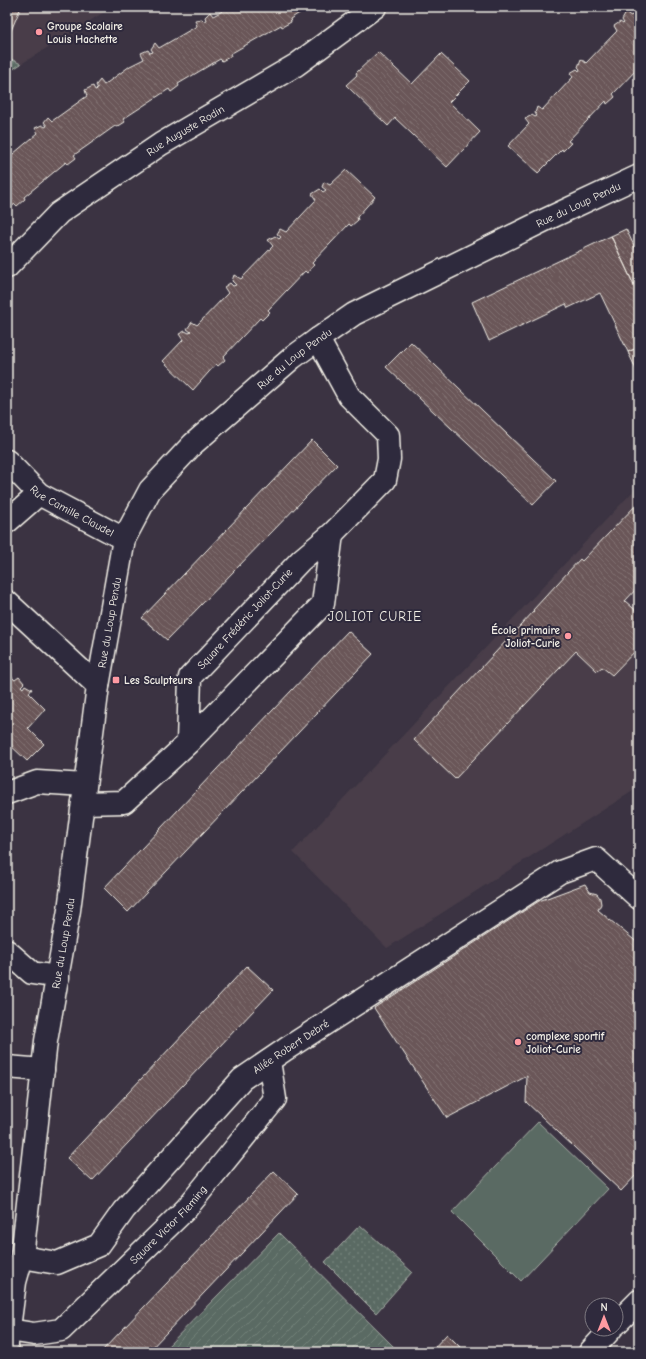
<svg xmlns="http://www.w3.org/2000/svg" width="646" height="1359" font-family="'Comic Neue',sans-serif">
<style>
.built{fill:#493e49}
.grass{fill:#5a6b63;stroke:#a7aea6}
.park{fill:url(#park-dots);stroke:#a7aea6}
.garden{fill:url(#garden-furrows);stroke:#a7aea6}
.building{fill:url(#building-back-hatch);stroke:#f4f1e8}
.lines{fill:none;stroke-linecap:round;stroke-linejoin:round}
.minor-casing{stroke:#f4f1e8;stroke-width:25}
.minor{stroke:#2f2a3d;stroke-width:22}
.poi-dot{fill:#ff9aa2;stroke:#2f2a3d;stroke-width:1.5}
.labels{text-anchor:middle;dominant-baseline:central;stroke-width:4;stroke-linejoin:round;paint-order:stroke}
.poi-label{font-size:11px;font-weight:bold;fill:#f4f1e8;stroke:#2f2a3d;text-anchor:start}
.street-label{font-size:11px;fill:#f4f1e8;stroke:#2f2a3d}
.quarter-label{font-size:13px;letter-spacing:1px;fill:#f4f1e8;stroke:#2f2a3d}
</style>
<defs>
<pattern id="park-dots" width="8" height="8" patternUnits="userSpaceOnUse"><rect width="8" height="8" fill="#5a6b63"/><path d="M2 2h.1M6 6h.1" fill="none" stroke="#728179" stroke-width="1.8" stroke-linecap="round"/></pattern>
<pattern id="garden-furrows" width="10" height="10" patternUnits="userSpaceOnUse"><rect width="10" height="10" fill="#5a6b63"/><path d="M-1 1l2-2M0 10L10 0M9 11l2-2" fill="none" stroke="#728179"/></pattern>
<pattern id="building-back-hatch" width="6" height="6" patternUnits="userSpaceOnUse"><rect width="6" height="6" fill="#6a5658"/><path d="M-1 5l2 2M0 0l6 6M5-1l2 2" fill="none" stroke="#806f70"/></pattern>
</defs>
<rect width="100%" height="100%" fill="#3b3342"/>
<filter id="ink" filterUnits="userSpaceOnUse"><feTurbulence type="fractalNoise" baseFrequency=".025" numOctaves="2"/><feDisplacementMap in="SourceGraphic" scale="8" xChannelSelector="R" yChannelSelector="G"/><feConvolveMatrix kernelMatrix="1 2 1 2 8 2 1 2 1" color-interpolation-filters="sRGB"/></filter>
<g filter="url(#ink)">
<path class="built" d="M7,7H112L21,64L7,57Z
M639,485V787L387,948L293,852Z"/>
<path class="grass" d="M538,1122L608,1189L521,1281L452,1212Z"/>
<path class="park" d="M7,57L21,64L7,73Z
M360,1225L412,1272L376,1313L325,1262Z"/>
<path class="garden" d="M279,1233L395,1348L390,1352H162Z"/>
<path class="building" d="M7,7H21L7,40Z
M230,7H309L290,19L291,22L282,27L281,25L230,54L231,56L222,61L220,59L178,84L179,86L171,92L169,89L123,119L125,122L117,127L115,126L87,146L74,155L76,158L68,164L66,162L24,197L25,199L17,206L15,204L7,210V159L38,133L35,128L42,125L45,127L47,126L44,122L48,117L52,121L87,96L85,90L93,86L95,90L98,89L96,85L100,80L104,85L130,66L144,59L141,53L148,50L150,53L153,52L151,49L155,43L159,48L197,26L195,20L202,19L204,21L206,20L205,17L210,12L213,16Z
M639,8V67L613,94L615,97L607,104L606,101L568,141L571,143L563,151L562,149L538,173L508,146L529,124L525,119L532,115L535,117L537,116L535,113L537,107L542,110L573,77L570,73L577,69L579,71L580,69L578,67L581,59L586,63L617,31L614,26L620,22L623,24L624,23L622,20L626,13L631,16Z
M378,52L412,84L441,54L470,81L449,102L480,132L447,167L395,118L388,126L346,85L357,75L356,73Z
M346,170L375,197L357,217L358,220L351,226L349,224L312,263L314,265L307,273L305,271L268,310L270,312L262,320L260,318L223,357L225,360L218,366L216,364L193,390L163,361L183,340L179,334L185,331L189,333L191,332L187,329L192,322L197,325L228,293L224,287L230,283L233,286L236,285L232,281L234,275L241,279L273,246L268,240L275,236L279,239L281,237L277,234L280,229L286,232L316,200L312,194L320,189L323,192L326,190L322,187L324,182L330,185Z
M626,229L639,256V296L611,236Z
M611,236L639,296V347L628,352L600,293L568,308L566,304L489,341L472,302Z
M411,342L556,481L533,505L386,367Z
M639,347V367L636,369L628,352Z
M312,440L337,465L167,640L142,618Z
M639,502V586L625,601L639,613V647L612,675L602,667L597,671L576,651L455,779L414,740L534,611L533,610L580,559L582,561Z
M348,631L373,654L128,912L104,888Z
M7,673L15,680L19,677L24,683L21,686L23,688L25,685L32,689L29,693L45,709L28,728L44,744L27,761L7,742Z
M585,884L590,892L597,894L600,898L601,904L598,910L639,944V1172L621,1191L526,1102L527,1076L447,1118L374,1008L539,901Z
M247,966L273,990L92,1181L67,1158Z
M274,1171L298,1194L148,1352H101Z
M447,1334L465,1352H430Z"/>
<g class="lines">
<g class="minor-casing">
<g id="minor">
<path id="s1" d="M7,267L59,213L161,144L296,65L375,7"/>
<path d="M318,339L349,396L388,435L389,459L385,480L332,534"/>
<path id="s2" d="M7,461L39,494L124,539"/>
<path d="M7,522L39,494"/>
<path d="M7,602L98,686"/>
<path d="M7,793L37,782L85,785"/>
<path d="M83,803L124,802L188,743L323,604L332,534L301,560L190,677L188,743"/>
<path d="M7,951L32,973L58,977"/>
<path d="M7,1067L43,1070"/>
<path id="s3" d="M22,1257L57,1263L99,1245L124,1210L242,1079L286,1049L560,872L596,859L639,898"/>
<path d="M616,1324L639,1301"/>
<path id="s4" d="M9,1330L34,1334L61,1330L186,1209L275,1099L269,1061"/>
<path id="s5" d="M7,1343L15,1282L22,1257L46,1041L69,910L98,686L124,539L150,490L193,444L292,358L318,339L354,314L545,220L639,176"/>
<path d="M590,1352L611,1329"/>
</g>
</g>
<use href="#minor" class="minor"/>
</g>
</g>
<g class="poi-dot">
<circle cx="39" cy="32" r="4"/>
<circle cx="568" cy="636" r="4"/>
<rect x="112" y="676" width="8" height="8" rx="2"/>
<circle cx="518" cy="1042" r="4"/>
</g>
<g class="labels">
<g class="poi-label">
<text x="47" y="26">Groupe Scolaire<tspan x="47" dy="13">Louis Hachette</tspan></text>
<text x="560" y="630" text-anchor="end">École primaire<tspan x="560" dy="13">Joliot-Curie</tspan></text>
<text x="124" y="680">Les Sculpteurs</text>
<text x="526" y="1036">complexe sportif<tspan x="526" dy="13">Joliot-Curie</tspan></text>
</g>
<g class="street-label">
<text stroke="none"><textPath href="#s1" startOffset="226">Rue Auguste Rodin</textPath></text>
<text stroke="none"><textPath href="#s5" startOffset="1388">Rue du Loup Pendu</textPath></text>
<text stroke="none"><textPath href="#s5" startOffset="1064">Rue du Loup Pendu</textPath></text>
<text stroke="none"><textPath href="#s2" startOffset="83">Rue Camille Claudel</textPath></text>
<text transform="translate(245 619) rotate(-47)">Square Frédéric Joliot-Curie</text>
<text stroke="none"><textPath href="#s5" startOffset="728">Rue du Loup Pendu</textPath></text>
<text stroke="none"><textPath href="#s5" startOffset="404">Rue du Loup Pendu</textPath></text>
<text stroke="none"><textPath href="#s3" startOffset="359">Allée Robert Debré</textPath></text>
<text stroke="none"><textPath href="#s4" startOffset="203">Square Victor Fleming</textPath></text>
</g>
<g class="quarter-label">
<text x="375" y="616">JOLIOT CURIE</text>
</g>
</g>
<rect width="646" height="1359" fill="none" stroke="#2f2a3d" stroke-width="24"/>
<rect x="12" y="12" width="622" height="1335" fill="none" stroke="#f4f1e8" stroke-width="1.5" filter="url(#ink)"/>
<g transform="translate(604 1317)"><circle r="19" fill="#2f2a3d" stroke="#7e7a81"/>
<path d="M0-3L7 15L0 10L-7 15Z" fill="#ff9aa2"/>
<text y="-6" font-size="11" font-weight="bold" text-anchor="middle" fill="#f4f1e8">N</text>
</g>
</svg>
